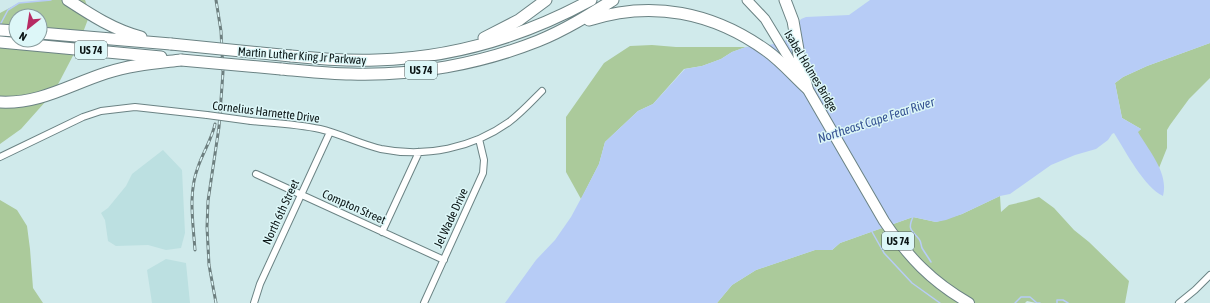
<svg xmlns="http://www.w3.org/2000/svg" width="1210" height="303" font-family="'Asap Condensed',sans-serif">
<style>
.built{fill:#bce0e1}
.green{fill:#abca9b;fill-rule:evenodd}
.water{fill:#b7ccf6}
.lines{fill:none;stroke-linecap:round;stroke-linejoin:round}
.stream{stroke:#b7ccf6;stroke-width:1.5}
.minor-casing{stroke:#6b8384;stroke-width:8}
.primary-casing{stroke:#6b8384;stroke-width:11}
.trunk-casing{stroke:#6b8384;stroke-width:12}
.motorway-casing{stroke:#6b8384;stroke-width:13}
.minor{stroke:#fff;stroke-width:6}
.primary{stroke:#fff;stroke-width:9}
.trunk{stroke:#fff;stroke-width:10}
.motorway{stroke:#fff;stroke-width:11}
.rail-casing{stroke:#6d7f7f;stroke-width:3}
.rail{stroke:#ddf7f8;stroke-width:1.5;stroke-dasharray:4.5;stroke-linecap:butt}
.minor-bridge-casing{stroke:#6b8384;stroke-width:8;stroke-linecap:butt}
.motorway-bridge-casing{stroke:#6b8384;stroke-width:13;stroke-linecap:butt}
.minor-bridge{stroke:#fff;stroke-width:6}
.motorway-bridge{stroke:#fff;stroke-width:11}
.labels{text-anchor:middle;dominant-baseline:central;stroke-width:3;stroke-linejoin:round;paint-order:stroke}
.shield{fill:#ddf7f8;stroke:#4b5a5a;stroke-width:1}
.shield-label{font-size:11px;font-weight:bold;fill:#0c1616}
.street-label{font-size:12px;fill:#0c1616;stroke:#ddf7f8}
.water-label{font-size:13px;font-style:italic;fill:#385594;stroke:#ddf7f8}
</style>
<rect width="100%" height="100%" fill="#d0eaeb"/>
<path class="built" d="M163,150L182,170L185,233L181,248L166,250L148,245L116,246L108,241L105,220L101,213L108,208L126,186L132,174Z
M166,259L186,263L190,303H152L147,270Z"/>
<path class="green" d="M51,0H85L90,14L77,48L54,92L21,129L0,144V13L19,3ZM16,16H40V40H16Z
M1210,43V78L1189,99L1170,125L1167,130V148L1159,168L1137,132L1141,129L1122,118L1115,83L1123,77L1147,66Z
M652,45L676,47H746L732,52L721,59L713,62L702,66L684,69L653,104L638,111L605,142L599,164L581,199L566,172V117L604,63L630,46Z
M1000,196L1001,212L1009,205L1026,201L1039,197L1054,208L1074,230L1089,242L1129,281L1125,303H1036L1027,301L1025,303H717L732,285L756,270L815,250H832L840,243L913,217L936,222L962,214Z
M0,200L17,210L27,226L30,249L33,288L43,303H0Z"/>
<path class="water" d="M870,0H1210V43L1147,66L1123,77L1115,83L1122,118L1141,129L1138,132C1149,151 1169,173 1163,196C1144,187 1126,152 1114,133L1112,134L1108,140L1096,149L1075,155L1051,165L1010,194L1000,196L962,214L946,220L936,222L913,217L840,243L832,250H815L756,270L732,285L717,303H505L536,260L555,240L571,217L585,191L599,164L605,142L638,111L653,104L685,69L702,66L713,62L721,59L732,52L746,47L769,45L785,41L792,33L801,19L806,17L849,15Z"/>
<g class="lines">
<path class="stream" d="M0,25L8,10L19,3L51,0
M913,217C907,230 912,230 919,239C921,241 921,245 922,248C925,253 928,257 931,262
M871,230L884,253L912,283L940,303
M1015,303L1021,297H1030L1037,303H1040
M1057,303V300H1063L1068,303"/>
<g class="minor-casing">
<path id="minor" d="M251,121C274,123 298,124 320,129C341,134 360,144 381,149C425,158 473,148 509,122C521,113 531,102 542,91
M0,157L83,117L101,111L135,107L207,115
M256,174L444,260
M382,232L419,152
M254,303L260,284L330,132
M424,303L483,173L484,160L479,139
M1179,303L1195,290L1210,275"/>
</g>
<g class="primary-casing">
<path id="primary" d="M747,0L765,19L802,80"/>
</g>
<g class="trunk-casing">
<path id="trunk" d="M807,88L884,221C908,257 932,282 969,303"/>
</g>
<g class="motorway-casing">
<path id="motorway" d="M68,0C91,15 114,30 141,37
M785,0L793,21L800,61L807,88
M589,20C652,0 713,12 767,51C781,61 794,76 807,88
M0,30L16,31
M40,33L171,44
M484,38L519,20L546,0
M0,42L161,57
M291,56C320,59 348,61 376,60C451,58 525,36 591,0
M281,69C304,71 327,74 351,74C414,76 480,64 538,41C565,30 589,15 613,0
M0,102C40,104 69,85 106,73C130,65 156,63 181,60"/>
</g>
<use href="#minor" class="minor"/>
<use href="#primary" class="primary"/>
<use href="#trunk" class="trunk"/>
<use href="#motorway" class="motorway"/>
<g class="rail-casing">
<path id="rail" d="M195,250C193,222 188,193 198,167C203,152 212,139 215,124
M216,303L209,265L207,227L208,201L219,127L223,72L221,31L216,0"/>
</g>
<use href="#rail" class="rail"/>
<g class="minor-bridge-casing">
<path id="minor-bridge" d="M207,115L251,121"/>
</g>
<g class="motorway-bridge-casing">
<path id="motorway-bridge" d="M171,44L291,56
M181,60L281,69"/>
</g>
<use href="#minor-bridge" class="minor-bridge"/>
<use href="#motorway-bridge" class="motorway-bridge"/>
</g>
<g class="labels">
<g class="shield">
<rect x="75" y="41" width="32" height="18" rx="3"/>
<rect x="405" y="61" width="32" height="18" rx="3"/>
<rect x="882" y="232" width="32" height="18" rx="3"/>
</g>
<g class="shield-label">
<text x="91" y="50">US 74</text>
<text x="421" y="70">US 74</text>
<text x="898" y="241">US 74</text>
</g>
<g class="street-label">
<text transform="translate(302 56) rotate(4)">Martin Luther King Jr Parkway</text>
<text transform="translate(811 71) rotate(59)">Isabel Holmes Bridge</text>
<text transform="translate(266 112) rotate(7)">Cornelius Harnette Drive</text>
<text transform="translate(354 207) rotate(24)">Compton Street</text>
<text transform="translate(281 212) rotate(-65)">North 6th Street</text>
<text transform="translate(451 218) rotate(-65)">Jel Wade Drive</text>
</g>
<g class="water-label">
<text transform="translate(876 120) rotate(-18)">Northeast Cape Fear River</text>
</g>
</g>
<g transform="translate(28 28) rotate(210)"><circle r="19" fill="#ddf7f8" stroke="#899d9e"/>
<path d="M0-3L7 15L0 10L-7 15Z" fill="#b72b63"/>
<text y="-6" font-size="11" font-weight="bold" text-anchor="middle" fill="#0c1616">N</text>
</g>
</svg>
